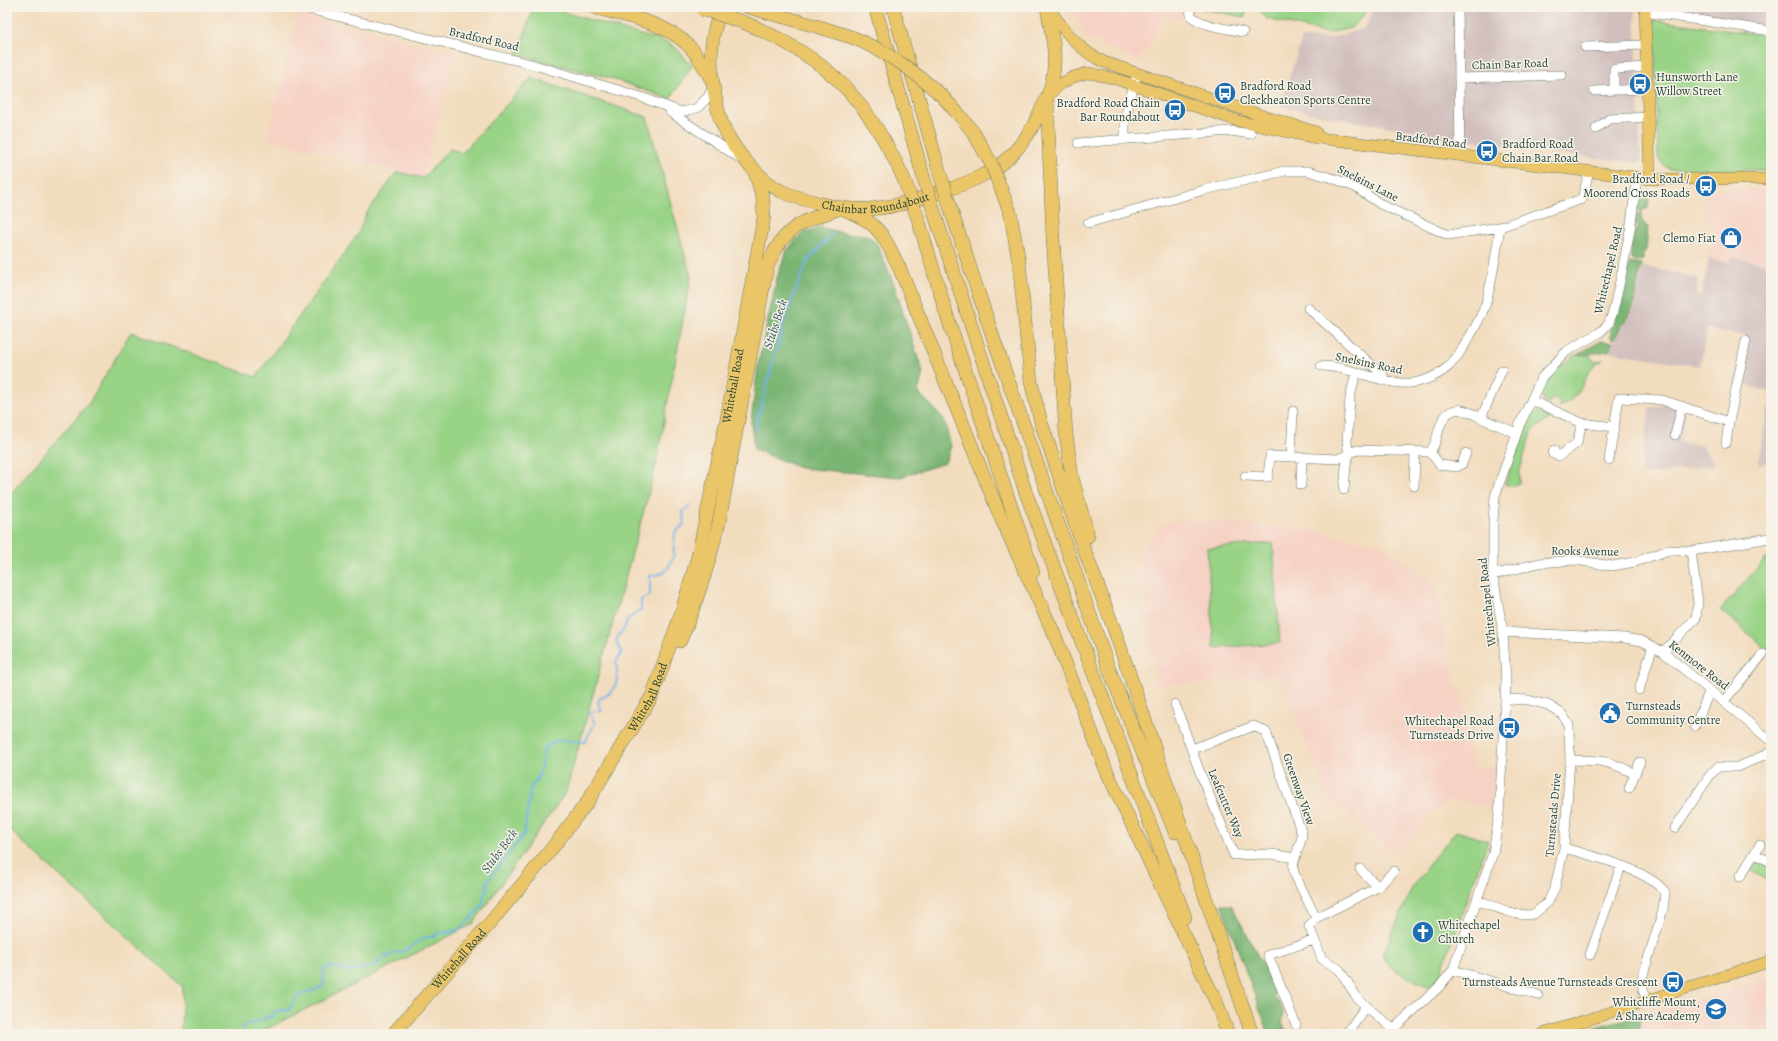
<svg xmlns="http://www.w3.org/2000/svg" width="1778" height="1041" font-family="Alegreya,serif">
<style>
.built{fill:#f6d2c4}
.industrial{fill:#d1bfbe}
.green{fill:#98d386;stroke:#5c885d}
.forest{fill:#7ab573;stroke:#4c7954}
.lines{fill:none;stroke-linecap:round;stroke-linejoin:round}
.stream{stroke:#75b2e8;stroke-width:2}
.minor-casing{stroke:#697564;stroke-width:10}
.major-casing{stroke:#697564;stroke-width:12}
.highway-casing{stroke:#697564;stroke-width:14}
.minor{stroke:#fff;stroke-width:9}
.major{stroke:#eac669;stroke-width:11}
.highway{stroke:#eac669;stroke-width:13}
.highway-bridge-casing{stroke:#697564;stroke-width:14;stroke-linecap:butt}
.highway-bridge{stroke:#eac669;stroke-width:13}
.labels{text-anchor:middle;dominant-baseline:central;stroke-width:3;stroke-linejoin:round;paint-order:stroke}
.street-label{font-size:12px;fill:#1f3d34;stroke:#f7f3e8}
.poi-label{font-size:12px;fill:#1f3d34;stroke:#f7f3e8;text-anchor:end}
.water-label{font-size:13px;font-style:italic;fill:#345a61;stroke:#f7f3e8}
</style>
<rect width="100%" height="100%" fill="#f7f3e8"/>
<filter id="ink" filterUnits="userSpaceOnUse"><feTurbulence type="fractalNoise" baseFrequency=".025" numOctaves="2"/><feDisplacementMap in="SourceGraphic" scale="8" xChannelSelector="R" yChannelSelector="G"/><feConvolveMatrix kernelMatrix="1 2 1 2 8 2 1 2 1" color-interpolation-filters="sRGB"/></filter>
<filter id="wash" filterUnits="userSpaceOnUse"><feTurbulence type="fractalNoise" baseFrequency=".012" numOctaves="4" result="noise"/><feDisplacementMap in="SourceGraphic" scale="16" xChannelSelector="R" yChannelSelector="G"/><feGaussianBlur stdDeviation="0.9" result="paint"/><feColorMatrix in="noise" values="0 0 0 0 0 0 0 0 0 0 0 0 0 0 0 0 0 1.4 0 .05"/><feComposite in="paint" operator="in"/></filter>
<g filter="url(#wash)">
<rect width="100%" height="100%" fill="#f2dcbe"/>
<path class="built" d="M1075,7H1183L1180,20L1164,15L1147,49L1138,61L1088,38L1076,15Z
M298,14L455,54L423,178L267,138Z
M1771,189V265L1732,257L1730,262L1710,258L1715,223L1705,224L1706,190Z
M1181,520L1305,529L1384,546L1431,582L1440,605L1450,665L1466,710L1472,766L1496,769L1492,808L1463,801H1452L1444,804L1427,816L1417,832L1396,855L1329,800L1280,677L1159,685L1157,683L1137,556L1162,524Z
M1771,978V1034H1571L1651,1013Z"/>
<path class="industrial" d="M1375,7H1635L1641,163L1560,154L1329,117L1280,106L1302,38H1331L1365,28Z
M1650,7H1771V29Z
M1731,257L1771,265V392L1734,382L1745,336L1707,329L1700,366L1610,352L1612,344L1635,307L1642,266L1698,278L1696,295L1701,297L1709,259L1730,262Z
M1771,393V462L1759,464V455Z
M1665,405L1686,412L1679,442L1702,446L1711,458L1714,465L1643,475L1641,471L1649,411L1648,408Z"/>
<path class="green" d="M534,7H546L668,43L677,49L692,66L670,99L610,78L517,55Z
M1202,7H1247L1245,17L1202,9Z
M1256,7H1371L1351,28L1327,33L1267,19Z
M1654,20L1771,36V170L1668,169L1658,158Z
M531,78L647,117L691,277L655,470L566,792L473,924L257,1034H181L183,987L18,838L7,826V498L89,403L131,332L256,377L358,234L366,214L397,172L423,178L450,149L462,153Z
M1577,354L1578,356L1590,355L1594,362L1603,360C1585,370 1587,380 1576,395C1571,401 1564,404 1558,408L1561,403L1552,398L1549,404L1545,402L1542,394C1547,376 1562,365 1577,354Z
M1539,412L1551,418L1532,430L1520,470L1519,483L1511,486L1505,484L1528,422L1530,416Z
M1273,543L1280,643L1214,648L1207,548Z
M1771,553V653L1720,610Z
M1456,831L1488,841L1439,977L1431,985L1428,986C1416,981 1382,968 1383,954L1412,888L1432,860Z
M1757,861L1771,866V882L1749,870Z"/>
<path class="forest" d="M1640,195L1647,197L1649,199L1648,208L1641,211C1640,218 1643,224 1648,227L1646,251L1643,253V260L1636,261L1631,258C1631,246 1631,235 1639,226L1635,224L1636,215L1639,216L1640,211L1635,207L1638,197Z
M821,227L843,233L867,235L877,244L893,282L923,373L918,392L944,419L951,446L945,463L900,477L800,468L754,449L751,422L758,365L777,278L787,250L802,233Z
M1630,263L1641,265L1633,308L1614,339L1611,338V331Z
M1601,341L1613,342L1609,351L1579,355L1578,354Z
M1221,904L1232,906L1258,956L1276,985L1274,998C1282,1005 1286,1012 1282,1023L1286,1030L1292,1032L1293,1034H1269Z
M1640,1015L1639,1034H1571L1578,1032Z"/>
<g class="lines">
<path class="stream" d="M755,429L784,321L807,262L832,234
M244,1034L243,1026L265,1019L268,1016L273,1017L276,1011L289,1010C301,986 303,997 323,986L324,968L331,967L350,971L375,966L377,965V962L382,961V956L386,955L389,958L393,953C406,953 410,947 420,940C424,938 431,937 435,936L437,933C462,934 468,922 483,904L484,894L487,890V882L524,834L531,787C544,774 539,762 545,747L559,740L585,742L595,723L590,713L593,711H602L598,703L600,698C618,693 619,678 616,662L622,652L616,642L618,636L623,631L628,619L641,610V600L650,595V576L664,573L668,568L673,558L675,533L684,524L683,511L691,505"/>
</g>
</g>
<g filter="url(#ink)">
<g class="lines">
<g class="minor-casing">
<path id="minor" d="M300,7L531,64L641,97L681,112L697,108L708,97L713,87
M1190,7L1191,16C1204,27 1227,28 1243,32
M1458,7L1460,156
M1645,12L1771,31
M1585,47L1645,45
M1459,78L1562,75
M1614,90V70L1615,69L1646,67
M1594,91L1647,89
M670,112L741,159
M1596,129L1609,119L1649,117
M1125,140V118L1137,74
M1078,143L1231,131L1251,134
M1088,223L1204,190L1285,171H1308L1335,179L1355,187L1382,205L1448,235L1500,227L1582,199L1589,172
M1308,308L1383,375L1384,380
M1321,366C1348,366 1374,381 1401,383C1417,385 1437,377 1449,366C1461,354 1481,319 1486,303C1493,278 1496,253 1500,227
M1531,400L1582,423L1614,427L1619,398L1662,400L1729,422L1746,341
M1481,418L1502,370
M1675,435L1682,406
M1726,443L1729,422
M1554,450L1553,454L1559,456L1577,443L1582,423
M1430,452L1440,465L1457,467L1462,464L1466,453
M1291,456L1293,411
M1609,460L1614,427
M1245,476L1268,477L1270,456L1338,459L1357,450L1430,452C1438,443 1437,428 1444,418C1456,401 1472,414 1485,420C1496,424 1506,429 1517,433
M1301,485L1302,457
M1414,486L1415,453
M1344,490L1346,466L1349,454L1347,443L1350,397L1356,373
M1493,575L1539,563L1575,560L1612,566L1635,562L1669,550L1691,551L1770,538
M1503,632L1624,638L1642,641L1663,652L1771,741
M1663,652L1696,618L1698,603L1691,551
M1639,690L1653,646
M1724,701L1763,654
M1175,704L1199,770L1234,855L1271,854L1295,858
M1695,726L1710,690
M1192,749L1254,726L1266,732L1302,834C1301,848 1291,859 1294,873L1316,918L1309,926L1322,959L1339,969L1358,999L1393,1029
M1570,760C1600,760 1608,760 1635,774
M1629,788L1640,762
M1675,828L1710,775L1718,767H1738L1771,752
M1564,848C1592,856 1647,869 1665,892L1663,910L1642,978L1643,990L1647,1000
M1754,854L1760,845
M1360,869L1378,887
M1740,877L1754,854L1771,862
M1478,900C1493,906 1519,918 1534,914L1548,902L1555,887L1564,848L1570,760L1569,725L1562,714L1548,705L1528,700L1505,699
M1316,918L1378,887L1394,871
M1590,955L1621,866
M1453,970L1538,995
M1296,1025L1268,955L1314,940
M1346,1034L1366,1006
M1388,1034L1439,987L1453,970L1493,853L1499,815L1506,681L1503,632L1493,575V521L1495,496L1520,424L1542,377L1567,351L1599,333L1608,325L1613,312L1622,272L1630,230L1637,178"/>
</g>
<g class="major-casing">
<path id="major" d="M1048,7C1064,30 1078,50 1104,62L1260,115L1316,132
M1645,7L1650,179
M1048,95L1061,84L1073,77L1087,73L1094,74L1116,79L1238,121L1311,137L1650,179H1771
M1543,1034L1771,961"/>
</g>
<g class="highway-casing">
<g id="highway">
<path d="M593,7C624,16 666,22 689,46C698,55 704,67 711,79"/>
<path id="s1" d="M723,7C709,33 709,67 715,95C717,107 719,119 725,130C736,153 759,179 781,191C794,197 809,201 823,204C838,208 853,210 868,209C890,208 914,201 935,194C983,178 1014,166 1037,118C1043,106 1050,94 1052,81C1058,56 1051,31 1047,7"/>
<path d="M748,7L823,28L854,38"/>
<path d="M875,7L922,172"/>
<path d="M893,7L938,167"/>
<path d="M743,22C827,57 866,97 904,179"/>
<path d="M942,96L961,117L973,132"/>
<path d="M1047,98L1053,238L1066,434L1072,477L1088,536"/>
<path d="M844,209C852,213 862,217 869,222C884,233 891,251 899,267L1001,518L1055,636L1107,772L1216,1002"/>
<path d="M1010,212L1019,262L1031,382L1041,422L1081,541L1114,629L1252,1034"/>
<path d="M952,213L994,340L1109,669L1175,832"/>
<path d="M936,218L1026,493L1185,917"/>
<path d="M919,222L947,316L1033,572"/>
<path d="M680,641C697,602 709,563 719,522L767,267C784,226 801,222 841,208"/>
<path d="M1213,993L1228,1034"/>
<path id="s2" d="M393,1034L490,923L546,856L586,804L652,696L681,614L698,556L727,418L764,217L763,199L754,169"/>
</g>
</g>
<use href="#minor" class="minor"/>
<use href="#major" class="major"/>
<use href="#highway" class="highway"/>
<g class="highway-bridge-casing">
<path id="highway-bridge" d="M702,9L743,22
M854,38C889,53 913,70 942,96
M973,132L990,161L1010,212
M938,167L952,213
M922,172L936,218
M904,179L919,222"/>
</g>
<use href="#highway-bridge" class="highway-bridge"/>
</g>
</g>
<defs>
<g id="bus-disc" transform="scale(1.15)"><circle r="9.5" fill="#1f6fb2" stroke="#f7f3e8"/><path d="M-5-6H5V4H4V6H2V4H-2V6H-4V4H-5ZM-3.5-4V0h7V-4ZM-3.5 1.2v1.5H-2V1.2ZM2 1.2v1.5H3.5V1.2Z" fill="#fff"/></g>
<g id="shop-disc" transform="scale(1.15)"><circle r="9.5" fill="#1f6fb2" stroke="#f7f3e8"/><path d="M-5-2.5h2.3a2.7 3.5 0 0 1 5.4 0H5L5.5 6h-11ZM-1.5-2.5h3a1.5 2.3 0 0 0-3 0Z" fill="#fff"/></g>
<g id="civic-disc" transform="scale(1.15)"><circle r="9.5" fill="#1f6fb2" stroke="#f7f3e8"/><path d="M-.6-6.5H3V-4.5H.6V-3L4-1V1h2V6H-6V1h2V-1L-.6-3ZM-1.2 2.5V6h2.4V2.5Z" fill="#fff"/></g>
<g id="church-disc" transform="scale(1.15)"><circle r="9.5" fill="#1f6fb2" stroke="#f7f3e8"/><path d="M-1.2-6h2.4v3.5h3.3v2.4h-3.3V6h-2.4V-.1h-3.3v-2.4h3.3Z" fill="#fff"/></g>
<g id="school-disc" transform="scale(1.15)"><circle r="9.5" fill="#1f6fb2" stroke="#f7f3e8"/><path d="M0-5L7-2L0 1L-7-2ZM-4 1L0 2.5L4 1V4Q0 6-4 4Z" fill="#fff"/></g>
</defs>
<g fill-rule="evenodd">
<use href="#bus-disc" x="1640" y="84"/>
<use href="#bus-disc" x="1225" y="93"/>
<use href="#bus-disc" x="1175" y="110"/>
<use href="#bus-disc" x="1487" y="151"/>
<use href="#bus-disc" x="1706" y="186"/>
<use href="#shop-disc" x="1731" y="238"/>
<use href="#civic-disc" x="1610" y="713"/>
<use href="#bus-disc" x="1509" y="728"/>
<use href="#church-disc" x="1423" y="932"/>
<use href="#bus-disc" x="1673" y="982"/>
<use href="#school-disc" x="1716" y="1009"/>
</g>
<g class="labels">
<g class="street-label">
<text transform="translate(484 39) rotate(13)">Bradford Road</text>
<text transform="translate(1510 64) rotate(-2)">Chain Bar Road</text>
<text transform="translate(1431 140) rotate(7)">Bradford Road</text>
<text transform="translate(1368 183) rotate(27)">Snelsins Lane</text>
<text stroke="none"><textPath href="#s1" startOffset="308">Chainbar Roundabout</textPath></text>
<text transform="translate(1608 270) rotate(-77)">Whitechapel Road</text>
<text transform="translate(1369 363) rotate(12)">Snelsins Road</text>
<text stroke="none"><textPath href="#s2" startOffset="748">Whitehall Road</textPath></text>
<text transform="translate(1585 551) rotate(1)">Rooks Avenue</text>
<text transform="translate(1487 602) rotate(-96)">Whitechapel Road</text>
<text transform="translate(1699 665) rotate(38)">Kenmore Road</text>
<text stroke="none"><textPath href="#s2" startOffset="424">Whitehall Road</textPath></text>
<text transform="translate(1299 789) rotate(71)">Greenway View</text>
<text transform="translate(1226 803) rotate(67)">Leafcutter Way</text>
<text transform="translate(1553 815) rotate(-85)">Turnsteads Drive</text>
<text stroke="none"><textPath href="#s2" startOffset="100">Whitehall Road</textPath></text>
</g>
<g class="poi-label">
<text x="1656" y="77" text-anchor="start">Hunsworth Lane<tspan x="1656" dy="14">Willow Street</tspan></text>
<text x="1240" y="86" text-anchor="start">Bradford Road<tspan x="1240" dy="14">Cleckheaton Sports Centre</tspan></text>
<text x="1160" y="103">Bradford Road Chain<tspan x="1160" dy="14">Bar Roundabout</tspan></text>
<text x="1502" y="144" text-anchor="start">Bradford Road<tspan x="1502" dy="14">Chain Bar Road</tspan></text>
<text x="1690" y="179">Bradford Road /<tspan x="1690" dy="14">Moorend Cross Roads</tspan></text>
<text x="1716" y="238">Clemo Fiat</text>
<text x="1626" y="706" text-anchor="start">Turnsteads<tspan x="1626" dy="14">Community Centre</tspan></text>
<text x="1494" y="721">Whitechapel Road<tspan x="1494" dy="14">Turnsteads Drive</tspan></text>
<text x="1438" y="925" text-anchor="start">Whitechapel<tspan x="1438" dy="14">Church</tspan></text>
<text x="1658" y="982">Turnsteads Avenue Turnsteads Crescent</text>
<text x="1700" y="1002">Whitcliffe Mount,<tspan x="1700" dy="14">A Share Academy</tspan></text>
</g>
<g class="water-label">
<text transform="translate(775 324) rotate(-72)">Stubs Beck</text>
<text transform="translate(499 851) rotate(-53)">Stubs Beck</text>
</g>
</g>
<rect width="1778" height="1041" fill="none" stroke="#f7f3e8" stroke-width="24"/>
</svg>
